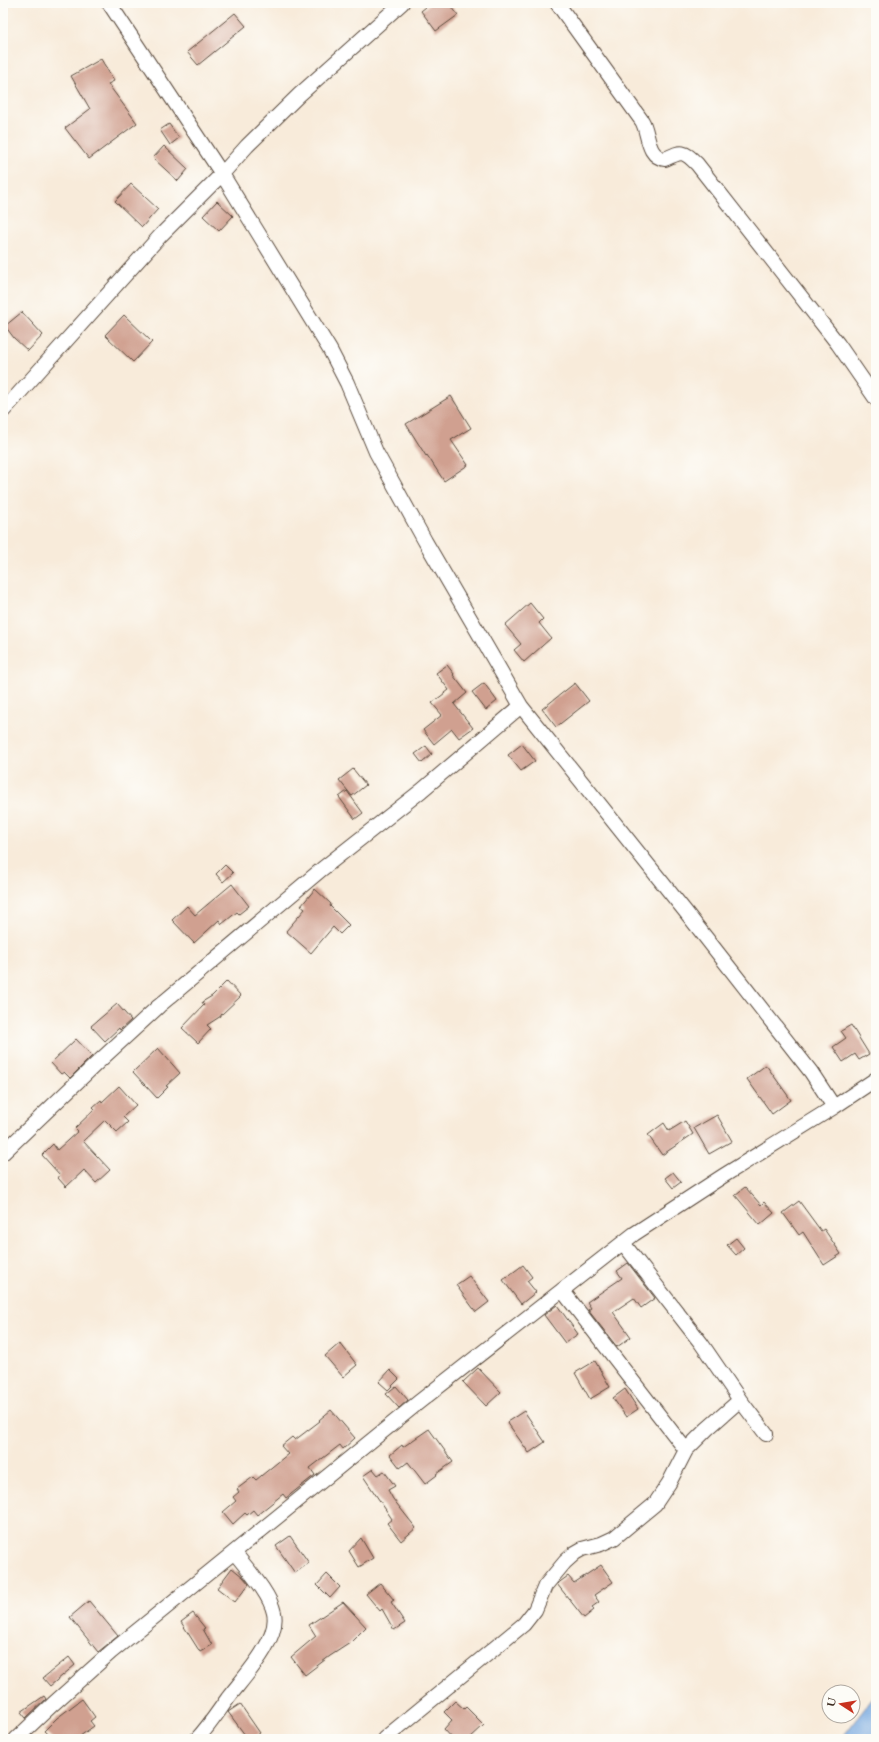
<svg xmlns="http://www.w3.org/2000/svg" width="879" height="1742" font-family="Cardo,serif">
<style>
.water{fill:#73a6df;stroke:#57687e}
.building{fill:#d0a090}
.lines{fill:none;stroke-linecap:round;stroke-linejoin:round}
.minor-casing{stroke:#57473a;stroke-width:16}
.minor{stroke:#fff;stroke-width:14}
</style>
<rect width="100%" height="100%" fill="#fdfcf7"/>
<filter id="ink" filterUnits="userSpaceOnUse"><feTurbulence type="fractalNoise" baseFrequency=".025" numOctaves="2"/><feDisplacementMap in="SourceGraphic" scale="8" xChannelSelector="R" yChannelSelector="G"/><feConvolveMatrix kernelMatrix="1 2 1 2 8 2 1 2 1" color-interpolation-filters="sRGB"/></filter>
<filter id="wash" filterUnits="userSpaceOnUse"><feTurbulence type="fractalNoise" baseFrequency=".012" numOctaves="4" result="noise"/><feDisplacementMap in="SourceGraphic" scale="16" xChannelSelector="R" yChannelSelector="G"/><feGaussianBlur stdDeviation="0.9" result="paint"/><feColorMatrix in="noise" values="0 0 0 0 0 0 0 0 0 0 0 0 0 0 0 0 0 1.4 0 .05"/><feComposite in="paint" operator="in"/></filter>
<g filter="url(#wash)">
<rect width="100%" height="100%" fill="#f8ebda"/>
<path class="water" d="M876,1694V1739H841Z"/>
<g id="blocks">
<path class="building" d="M431,3H449L458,15L436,31L421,11Z
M235,13L246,26L198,65L187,52Z
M101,59L114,81L108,84L137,123L89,159L65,128L90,109L71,76Z
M169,124L179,138L170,145L160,130Z
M164,146L188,169L178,181L153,158Z
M131,184L158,209L142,227L115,201Z
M217,201L233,216L219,231L203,216Z
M22,312L43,335L28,351L14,338L5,326Z
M124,315L152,342L133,362L105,335Z
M451,396L471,428L451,440L468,465L444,481L427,455L426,456L406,424Z
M530,603L543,619L539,623L551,638L524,662L514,650L521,644L505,625Z
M447,665L454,674L453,675L467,693L454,704L473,728L459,738L452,729L434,744L423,730L442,715L432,703L449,690L436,673Z
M484,683L497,701L486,710L472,692Z
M575,683L589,701L556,727L542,709Z
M522,744L535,761L521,771L508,755Z
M426,746L432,754L422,763L415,754Z
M353,769L366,785L352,796L339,780Z
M347,791L363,813L355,819L339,797Z
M225,865L233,873L223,882L216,874Z
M232,884L249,906L239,914L237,912L222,924L219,920L194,943L172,920L187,906L195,915Z
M315,889L331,904L330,906L349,925L340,934L333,927L311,953L286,931L305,909L301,906Z
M227,981L241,996L221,1015V1016L207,1025L211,1029L198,1043L182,1028L204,1005L202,1002L212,996Z
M117,1004L131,1020L120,1030L119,1028L105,1041L91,1026Z
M851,1025L869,1054L859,1060L855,1054L843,1062L833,1047L846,1038L841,1031Z
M76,1039L92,1056L70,1078L64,1072L61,1074L51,1063Z
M158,1048L180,1073L166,1086L168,1087L157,1098L133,1072Z
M766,1065L791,1100L772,1114L747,1079Z
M119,1086L136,1105L123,1117L128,1122L117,1132L105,1120L83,1141L110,1170L96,1183L84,1170L66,1187L58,1178L60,1175L42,1155L53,1144L57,1150L78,1131L75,1128L95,1109L93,1107L101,1100L102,1102Z
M717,1115L732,1141L709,1154L694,1128Z
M685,1121L693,1134L662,1155L648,1135L664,1123L669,1131Z
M673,1172L681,1182L673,1188L665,1178Z
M745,1187L761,1205L764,1202L774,1213L760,1225L735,1195Z
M799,1201L821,1231L824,1229L841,1254L824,1265L803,1232L799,1235L783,1213Z
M736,1238L744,1248L736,1255L727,1245Z
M628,1263L655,1298L641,1308L634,1298L613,1312L631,1337L617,1347L588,1310L591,1308L587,1302L622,1278L617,1271Z
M523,1265L532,1277L527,1281L536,1292L521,1304L503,1280Z
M469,1276L489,1302L476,1312L456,1285Z
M557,1305L578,1334L565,1343L544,1315Z
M340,1343L357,1365L343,1377L325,1356Z
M595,1361L610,1387L590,1399L575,1373Z
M478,1368L501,1392L486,1406L463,1382Z
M390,1370L399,1379L388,1390L379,1382Z
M396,1386L408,1400L399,1408L386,1394Z
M625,1389L638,1409L626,1417L613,1398Z
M331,1410L355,1438L343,1449L340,1445L310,1468L315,1475L286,1498L283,1494L257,1515L253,1510L247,1515L245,1513L233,1524L223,1512L236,1501L233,1497L239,1492L237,1489L253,1477L256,1480L288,1454L281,1446L292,1437L295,1440L320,1421L319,1420Z
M524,1411L545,1442L529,1453L507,1422Z
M429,1429L453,1462L436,1474L437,1475L425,1484L408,1462L400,1468L390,1455L402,1445L403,1447Z
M373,1469L378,1475L384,1471L395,1486L388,1490L393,1499L416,1528L401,1541L387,1523L392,1519L363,1476Z
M290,1536L309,1563L295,1573L276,1546Z
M361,1538L373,1558L359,1567L349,1551Z
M601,1565L613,1582L594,1595L599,1602L592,1607L594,1610L584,1618L557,1584L568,1576L574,1583Z
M232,1568L243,1577L249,1584L235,1602L217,1588Z
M327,1574L340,1587L330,1598L317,1585Z
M380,1583L394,1600L391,1602L405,1623L394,1630L382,1609L380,1611L366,1594Z
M89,1601L118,1636L98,1652L70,1617Z
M343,1602L366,1627L350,1643L330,1656L305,1675L291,1657L316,1636L309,1625Z
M193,1613L205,1628L203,1629L212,1645L200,1652L181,1622Z
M69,1657L75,1665L50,1686L43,1678Z
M44,1696L46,1699L26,1718L21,1712Z
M82,1699L95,1717L90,1721L94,1726L76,1739H53L44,1731L57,1718Z
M455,1701L464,1709L466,1707L484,1725L469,1739H453L444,1729L452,1720L444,1712Z
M240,1704L260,1733L252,1739H248L228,1712Z"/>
</g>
</g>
<g filter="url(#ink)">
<use href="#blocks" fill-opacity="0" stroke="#57473a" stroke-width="1"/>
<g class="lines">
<g class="minor-casing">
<path id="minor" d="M109,3L222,174L330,350L347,383L376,452L425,541L521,706L685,911L811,1072L834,1107L876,1079
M557,3L642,121C649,132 646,157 665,159C682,151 683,150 697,164L838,344L876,399
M3,411L161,235L222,174L247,146L299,95L402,3
M3,1153L95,1065L159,1006L322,869L421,791L521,706
M623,1243L701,1343L740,1400L766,1434
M686,1450L707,1429L740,1400
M16,1739L53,1704L111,1652L419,1402L634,1234L723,1176L834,1107
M197,1739C209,1726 218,1712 228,1698C243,1678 280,1640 274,1613C270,1593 247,1569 234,1552
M384,1739L524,1624L535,1610L545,1586L565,1562L575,1553L582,1549L601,1544L614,1538L655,1504L669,1483L686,1450L562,1290"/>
</g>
<use href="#minor" class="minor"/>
</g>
</g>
<rect width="879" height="1742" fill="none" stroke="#fdfcf7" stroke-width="16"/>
<g transform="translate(841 1704) rotate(282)"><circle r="19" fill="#fdfcf7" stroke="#afa8a0"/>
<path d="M0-3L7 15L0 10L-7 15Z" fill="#c8321e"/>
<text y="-6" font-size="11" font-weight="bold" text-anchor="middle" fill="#3b2a1e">U</text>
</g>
</svg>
